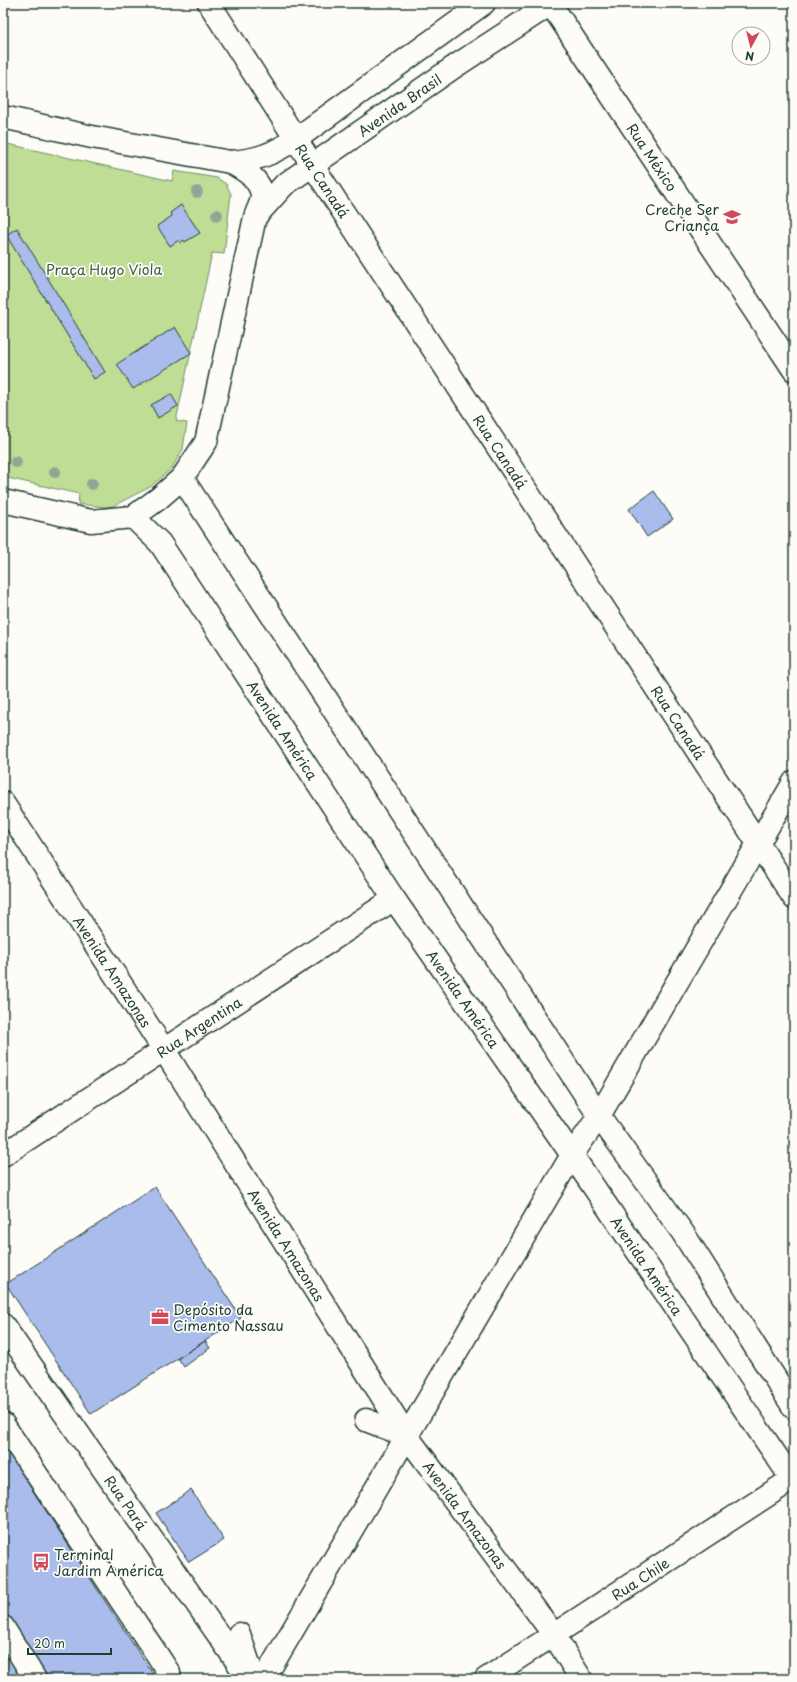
<svg xmlns="http://www.w3.org/2000/svg" width="797" height="1682" font-family="'Playpen Sans',sans-serif">
<style>
.green{fill:#c0dd95;stroke:#708d64}
.building{fill:#aabceb;stroke:#1f3d34}
.lines{fill:none;stroke-linecap:round;stroke-linejoin:round}
.minor-casing{stroke:#1f3d34;stroke-width:25}
.minor{stroke:#fdfcf7;stroke-width:22}
.tree{fill:#94a596}
.labels{text-anchor:middle;dominant-baseline:central;stroke-width:3.5;stroke-linejoin:round;paint-order:stroke}
.street-label{font-size:14px;fill:#1f3d34;stroke:#fdfcf7}
.poi-label{font-size:14px;fill:#1f3d34;stroke:#fdfcf7;text-anchor:start}
.park-label{font-size:14px;fill:#3f5d47;stroke:#fdfcf7}
</style>
<rect width="100%" height="100%" fill="#fdfcf7"/>
<filter id="ink" filterUnits="userSpaceOnUse"><feTurbulence type="fractalNoise" baseFrequency=".025" numOctaves="2"/><feDisplacementMap in="SourceGraphic" scale="8" xChannelSelector="R" yChannelSelector="G"/><feConvolveMatrix kernelMatrix="1 2 1 2 8 2 1 2 1" color-interpolation-filters="sRGB"/></filter>
<g filter="url(#ink)">
<path class="green" d="M3,143L172,181L174,171L217,178L226,184L231,194L224,254L212,253L176,421L187,423L183,449L172,468L150,487L113,506L105,507L78,504L79,494L3,477Z"/>
<path class="building" d="M181,205L200,233L185,242L184,240L180,243L179,240L170,246L157,226L172,216L170,213Z
M17,228L105,372L94,379L6,235Z
M175,327L191,353L133,389L117,364Z
M171,394L178,406L158,418L151,405Z
M654,491L673,519L647,537L629,509Z
M155,1187L241,1318L91,1414L6,1284Z
M205,1341L210,1348L184,1367L178,1358Z
M3,1445L156,1679H3Z
M191,1490L224,1540L189,1562L156,1513Z"/>
<g class="lines">
<g class="minor-casing">
<g id="minor">
<path id="s1" d="M209,3L313,166L794,898"/>
<path id="s2" d="M550,3L794,370"/>
<path d="M3,117L92,137L230,162C243,169 261,179 262,196C262,202 257,211 255,217L206,442L182,478L158,499L133,517L91,521L3,501"/>
<path d="M230,162C259,160 272,154 296,139L484,3"/>
<path id="s3" d="M257,215L284,185L454,67L552,3"/>
<path d="M182,478L599,1116L683,1233L794,1408"/>
<path id="s4" d="M133,517L160,543L394,899L572,1155L794,1482"/>
<path id="s5" d="M3,803L164,1050L407,1436L554,1635L581,1679"/>
<path id="s6" d="M3,1155L394,899"/>
<path id="s7" d="M3,1325L249,1679"/>
<path d="M366,1420L407,1436"/>
<path d="M3,1424L158,1656L169,1673L170,1679"/>
<path d="M3,1627L35,1679"/>
<path d="M239,1634L251,1670"/>
<path d="M264,1679L572,1155L599,1116L794,782"/>
<path id="s8" d="M486,1679L794,1478"/>
</g>
</g>
<use href="#minor" class="minor"/>
</g>
<g class="tree">
<circle cx="197" cy="192" r="6"/>
<circle cx="217" cy="215" r="6"/>
<circle cx="16" cy="462" r="6"/>
<circle cx="55" cy="472" r="6"/>
<circle cx="92" cy="484" r="6"/>
</g>
</g>
<defs>
<g id="school-bare" transform="scale(1.38)"><path d="M0-5L7-2L0 1L-7-2ZM-4 1L0 2.5L4 1V4Q0 6-4 4Z" fill="#d1495b" stroke="#fdfcf7" stroke-width="2.5" paint-order="stroke"/></g>
<g id="office-bare" transform="scale(1.38)"><path d="M-6-3h4V-5.5h4V-3h4V5H-6ZM-1-4.5V-3h2v-1.5ZM-6 0V1H6V0Z" fill="#d1495b" stroke="#fdfcf7" stroke-width="2.5" paint-order="stroke"/></g>
<g id="bus-bare" transform="scale(1.38)"><path d="M-5-6H5V4H4V6H2V4H-2V6H-4V4H-5ZM-3.5-4V0h7V-4ZM-3.5 1.2v1.5H-2V1.2ZM2 1.2v1.5H3.5V1.2Z" fill="#d1495b" stroke="#fdfcf7" stroke-width="2.5" paint-order="stroke"/></g>
</defs>
<g fill-rule="evenodd">
<use href="#school-bare" x="732" y="217"/>
<use href="#office-bare" x="160" y="1317"/>
<use href="#bus-bare" x="41" y="1562"/>
</g>
<g class="labels">
<g class="street-label">
<text stroke="none"><textPath href="#s3" startOffset="181">Avenida Brasil</textPath></text>
<text stroke="none"><textPath href="#s2" startOffset="185">Rua México</textPath></text>
<text stroke="none"><textPath href="#s1" startOffset="211">Rua Canadá</textPath></text>
<text stroke="none"><textPath href="#s1" startOffset="535">Rua Canadá</textPath></text>
<text stroke="none"><textPath href="#s1" startOffset="859">Rua Canadá</textPath></text>
<text stroke="none"><textPath href="#s4" startOffset="261">Avenida América</textPath></text>
<text stroke="none"><textPath href="#s5" startOffset="201">Avenida Amazonas</textPath></text>
<text stroke="none"><textPath href="#s4" startOffset="585">Avenida América</textPath></text>
<text stroke="none"><textPath href="#s6" startOffset="234">Rua Argentina</textPath></text>
<text stroke="none"><textPath href="#s5" startOffset="525">Avenida Amazonas</textPath></text>
<text stroke="none"><textPath href="#s4" startOffset="909">Avenida América</textPath></text>
<text stroke="none"><textPath href="#s7" startOffset="216">Rua Pará</textPath></text>
<text stroke="none"><textPath href="#s5" startOffset="849">Avenida Amazonas</textPath></text>
<text stroke="none"><textPath href="#s8" startOffset="184">Rua Chile</textPath></text>
</g>
<g class="poi-label">
<text x="719" y="209" text-anchor="end">Creche Ser<tspan x="719" dy="16">Criança</tspan></text>
<text x="173" y="1309">Depósito da<tspan x="173" dy="16">Cimento Nassau</tspan></text>
<text x="54" y="1554">Terminal<tspan x="54" dy="16">Jardim América</tspan></text>
</g>
<g class="park-label">
<text x="104" y="269">Praça Hugo Viola</text>
</g>
</g>
<rect width="797" height="1682" fill="none" stroke="#fdfcf7" stroke-width="16"/>
<rect x="8" y="8" width="781" height="1666" fill="none" stroke="#1f3d34" stroke-width="1.5" filter="url(#ink)"/>
<g transform="translate(751 46) rotate(187)"><circle r="19" fill="#fdfcf7" stroke="#a4b0a9"/>
<path d="M0-3L7 15L0 10L-7 15Z" fill="#d1495b"/>
<text y="-6" font-size="11" font-weight="bold" text-anchor="middle" fill="#1f3d34">N</text>
</g>
<path d="M28 1648v6h83v-6" fill="none" stroke="#1f3d34" stroke-width="2"/>
<text x="34" y="1648" font-size="12" fill="#1f3d34" stroke="#fdfcf7" stroke-width="3" paint-order="stroke">20 m</text>
</svg>
